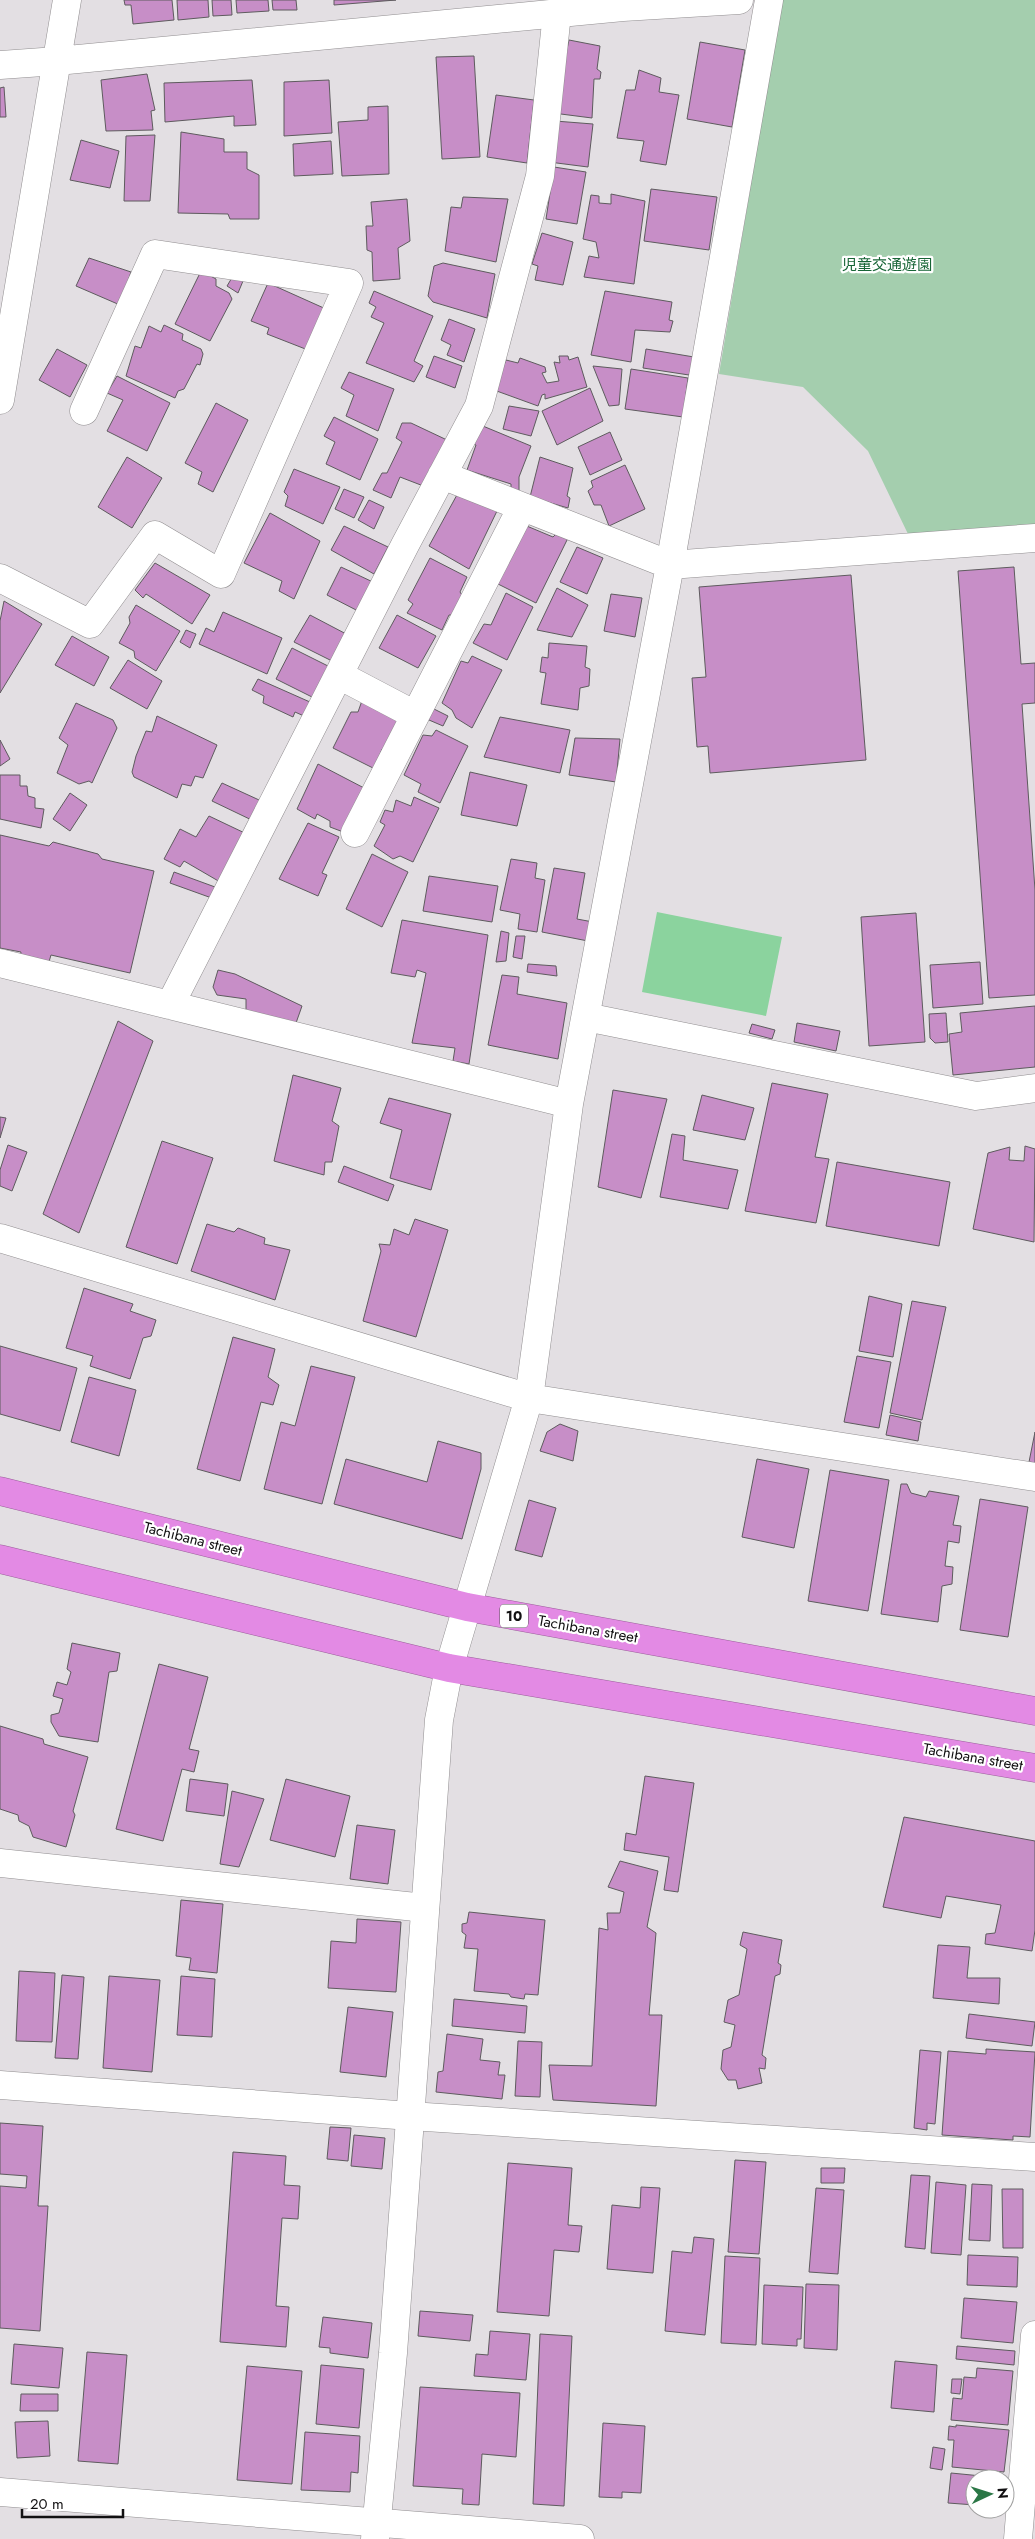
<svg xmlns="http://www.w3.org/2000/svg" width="1035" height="2539" font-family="Jost,'Noto Sans JP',sans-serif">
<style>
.green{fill:#a4ceae}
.water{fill:#8bd39e}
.building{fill:#c78ec7;stroke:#5e5b5e}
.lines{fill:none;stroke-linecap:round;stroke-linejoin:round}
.street-casing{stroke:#918e90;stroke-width:29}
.secondary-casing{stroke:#918e90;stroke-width:29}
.highway-casing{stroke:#9a609a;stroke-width:29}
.street{stroke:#fff;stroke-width:28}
.secondary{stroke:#fff;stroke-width:28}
.highway{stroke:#e38ae4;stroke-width:28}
.labels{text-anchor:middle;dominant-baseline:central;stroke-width:4.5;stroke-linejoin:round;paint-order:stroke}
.shield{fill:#fff;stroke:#595859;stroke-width:1}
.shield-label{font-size:14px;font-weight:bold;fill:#121112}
.park-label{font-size:15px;fill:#176536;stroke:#fff}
.street-label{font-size:15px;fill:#121112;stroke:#fff}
</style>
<rect width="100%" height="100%" fill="#e3dfe3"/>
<path class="green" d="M782,0H1035V526L908,534L868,451L803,387L719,374Z"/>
<path class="water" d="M657,912L782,937L766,1016L642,992Z"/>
<path class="building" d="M124,0H172L174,20L133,24L131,5H125Z
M177,0H208L209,17L178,20Z
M212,0H231L232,15L213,16Z
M236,0H268L269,11L237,13Z
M272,0H296L297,10H273Z
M334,0H396L334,5Z
M569,40L600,46L597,69L601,72L600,79H594L592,118L553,113Z
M700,42L745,50L732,127L687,119Z
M474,56L480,157L442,159L436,57Z
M639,70L661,78L659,92L679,95L666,165L640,161L644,141L617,138L626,90H635Z
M147,74L155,110L151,111L153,130L106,131L101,80Z
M252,80L256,125L234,126V116L165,122L164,83Z
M329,80L332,133L284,136V82Z
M4,87L6,117H0V88Z
M496,95L534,100L527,163L487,157Z
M388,106L389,174L342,176L338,122L368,120V107Z
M555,121L593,124L588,167L549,162Z
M181,132L224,139V152H247V169L259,175V219H230L228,214L178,213Z
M155,135L150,201H124L126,136Z
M81,140L119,151L110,188L70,180Z
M331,141L333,174L294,176L293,144Z
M554,167L586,172L577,224L546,219Z
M651,189L717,197L709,250L644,241Z
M611,194L645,201L634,284L584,277L589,256L599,258L596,242L583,239L591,195L599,196V203L611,204Z
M463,197L508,199L496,262L445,251L451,207L461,208Z
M407,199L410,241L398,248L400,279L373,281L372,252L367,250L366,226H373L371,202Z
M542,233L573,242L563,285L535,280L538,266L532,264Z
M89,258L131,272L120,305L76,286Z
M443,263L495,274L487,318L433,302L428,296L434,266Z
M201,271L216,279V286L229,293L232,299L210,341L175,324Z
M233,276L243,281L238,293L227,286Z
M268,283L326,309L308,350L267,334L269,328L251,321Z
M374,291L433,316L414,361L423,366L414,382L366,363L384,323L371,317L376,307L369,303Z
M605,291L672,302L669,320L673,321L670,332L635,330L631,362L591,355Z
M449,319L475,329L464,362L447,355L451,345L441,340Z
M164,325L183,334L182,340L201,349L203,354L200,365L197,364L184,389L178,391L175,398L126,376L135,346L141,348L149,326L161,332Z
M57,349L87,365L70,397L39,380Z
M646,349L694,357L689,375L643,368Z
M434,356L462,366L455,388L426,377Z
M559,356H568L569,360L578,357L587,387L545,399V394L542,395L538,406L494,390L506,360L518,363L520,358L545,367L546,372L542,373L547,383L559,381L554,362L560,363Z
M593,366L622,369L619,405L609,406Z
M631,369L688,378L683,417L625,409Z
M349,372L394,389L378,431L346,416L354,395L341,388Z
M117,376L170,403L147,451L107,431L123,400L107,393Z
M590,388L603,421L557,445L542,411Z
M216,403L248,420L213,492L198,484L202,472L185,463Z
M509,406L539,411L531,436L503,429Z
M334,417L378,439L360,480L326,464L335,442L324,436Z
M402,423H411L447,440L426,487L400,477L391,498L373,490L382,473H387L402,442L396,438Z
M478,424L531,446L519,477V493L511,492V484L467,470L476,445L470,443Z
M610,432L622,460L590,475L578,447Z
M127,457L162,478L132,528L98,507Z
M540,457L573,468L567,496L570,498L568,508L530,497Z
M625,465L645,509L609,526L601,505H594L588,491L593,487L591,481Z
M294,469L340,487L323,524L285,506L288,496L284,492Z
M344,489L364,497L354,518L335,509Z
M458,493L497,511L469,569L429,546Z
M369,500L384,507L374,529L358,520Z
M270,513L320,541L294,599L279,591L282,581L244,563Z
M522,524L553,537L559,531L568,538L536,603L498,584Z
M344,526L388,547L374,574L331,550Z
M577,547L603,558L587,594L560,582Z
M430,558L467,577L460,592L464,598L455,615H449L442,630L407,613L413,604L408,600Z
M155,563L210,595L192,624L146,594L143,598L135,590Z
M341,567L375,583L360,612L327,595Z
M1014,567L1021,664L1035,663V703L1022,704L1035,890V995L989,998L958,571Z
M851,575L866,760L710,773L708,746L697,747L692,678L706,677L699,587Z
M557,588L588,605L572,637L537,630Z
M506,593L533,607L507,660L473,643L484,624L491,625Z
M611,594L642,598L635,637L604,631Z
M4,601L42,624L0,693V621Z
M136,605L180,631L156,671L135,658L134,651L119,643L130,623L129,617Z
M223,612L282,638L267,674L199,644L206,628L214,632Z
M310,615L350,636L336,663L294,642Z
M397,615L436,636L418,668L379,648Z
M186,630L196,634L190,648L180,642Z
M72,636L109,657L94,686L55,665Z
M549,643L587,646L585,667L590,669L589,686L580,688L578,710L541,704L546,673L540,672L542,657L548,658Z
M292,648L336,670L318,700L276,679Z
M472,656L502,670L472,728L456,718L452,710L442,703L461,661L468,663Z
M128,660L162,681L147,709L110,688Z
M258,679L319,706L313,720L295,712L293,717L263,703L264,696L252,690Z
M364,695L401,722L386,750L382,749L375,769L333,748L351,712H358Z
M76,703L113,720L117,728L92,783L89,781L79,784L57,773L68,745L59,738Z
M428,706L448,716L443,726L422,717Z
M157,716L217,745L203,778L195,776L191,786L182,784L177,798L134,777L132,772L136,756L146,731L152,732Z
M500,717L570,730L560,773L484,757Z
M436,730L468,746L440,803L418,792L421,784L404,775L423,735L432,736Z
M575,738L620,739L616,782L569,775Z
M0,740L10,759L0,766Z
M318,764L366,789L346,833L330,827V821L317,814L315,819L297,809Z
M470,772L527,785L517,826L461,815Z
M0,775H20V786H27L28,796L35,798V808L44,809L41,828L0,819Z
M222,783L270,805L260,824L212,801Z
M70,793L87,805L70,831L53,819Z
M414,797L439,808L413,862L400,856L393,859L374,846L385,825L380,822L385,810L393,812L396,800L411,806Z
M209,816L251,836L227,886L184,861L180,867L164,859L180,829L196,837Z
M308,823L339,837L322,873L327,875L318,896L279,879Z
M0,835L49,846L53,842L98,854L102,859L154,871L130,973L51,955L48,965L20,958L21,952L0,948Z
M372,854L408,872L382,927L346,909Z
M511,859L537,863L535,878L545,880L537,932L518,929L520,914L500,910Z
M554,868L585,873L577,919L593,922L588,941L542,932Z
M174,872L226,891L220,901L170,883Z
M429,876L498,886L492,922L423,911Z
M916,913L925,1042L869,1046L861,917Z
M402,920L488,935L469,1064L453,1061L455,1048L412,1043L426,973L417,970L415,977L391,973Z
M501,931L509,933L506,961L496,962Z
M516,936H525L522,959L513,957Z
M980,962L983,1004L933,1008L930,965Z
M528,964L556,966L557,976L527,972Z
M218,970L235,974L302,1006L296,1023L246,1013V999L217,995L213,987Z
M502,975L519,977L517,994L567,1003L558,1059L488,1045Z
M1035,1006V1067L953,1075L949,1034L962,1032L960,1013Z
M946,1013L948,1042L935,1043L930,1038L929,1014Z
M118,1021L153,1041L79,1233L43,1214Z
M797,1023L840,1031L836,1051L794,1042Z
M752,1024L775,1030L772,1039L749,1033Z
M293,1075L341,1088L332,1121L339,1126L332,1162H325L324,1175L274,1161Z
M772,1083L828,1094L815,1157L829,1159L816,1223L745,1211Z
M613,1090L667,1099L641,1198L598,1187Z
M702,1095L754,1108L745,1140L693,1130Z
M389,1098L451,1114L431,1190L390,1178L402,1130L380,1123Z
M0,1117L6,1118L0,1138Z
M672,1134L685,1136L683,1160L738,1170L728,1209L660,1197Z
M162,1141L213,1158L177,1264L126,1247Z
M8,1145L27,1152L12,1191L0,1186V1170Z
M1025,1146L1035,1149L1034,1242L973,1229L988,1153L1010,1147L1009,1160L1024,1161Z
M837,1162L950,1182L939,1246L826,1226Z
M344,1166L394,1185L388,1201L338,1182Z
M415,1219L448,1230L416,1337L363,1321L381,1251L379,1244L390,1245L394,1229L409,1235Z
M207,1224L234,1232L238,1228L265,1238L264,1244L290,1250L275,1300L191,1271Z
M84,1288L133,1304L130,1311L156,1320L151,1336L143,1338L130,1379L90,1366L93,1356L66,1348Z
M869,1296L902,1304L893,1357L859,1351Z
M912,1301L946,1307L922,1420L890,1413Z
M233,1337L275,1349L268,1377L279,1385L273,1405L261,1402L240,1481L197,1469Z
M0,1346L77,1368L60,1431L0,1414Z
M857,1356L891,1362L879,1428L844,1422Z
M311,1366L355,1377L322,1504L264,1489L281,1422L295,1426Z
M89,1377L136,1390L119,1456L71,1442Z
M890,1415L921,1422L918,1441L886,1435Z
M560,1424L578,1431L573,1461L540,1451L547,1432Z
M1035,1432V1463L1029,1462Z
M438,1441L481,1453V1469L462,1539L334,1504L346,1459L427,1482Z
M757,1459L809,1469L794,1548L742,1537Z
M830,1470L889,1480L868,1611L808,1601Z
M901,1484H907L911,1493L926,1497L929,1491L959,1496L953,1525L961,1526L959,1543L948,1541L945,1566L953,1567L952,1584L942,1586L938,1622L881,1614Z
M980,1499L1028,1507L1008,1637L960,1630Z
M529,1500L556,1508L542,1557L515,1550Z
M72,1643L120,1653L117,1671L109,1672L98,1742L59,1736L51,1722V1715L59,1713L63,1699L53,1696L57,1682L67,1685L71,1672L67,1669Z
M159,1664L208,1677L189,1749L199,1751L194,1772L182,1769L163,1841L116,1829Z
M0,1726L43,1739L44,1744L88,1757L73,1811L75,1815L66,1847L33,1837L29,1826L19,1821L18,1815L0,1809Z
M645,1776L694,1783L678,1892L664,1890L669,1857L624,1850L626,1833L636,1835Z
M190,1779L228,1784L224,1816L186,1811Z
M286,1779L350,1796L335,1857L270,1840Z
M232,1791L264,1799L239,1867L220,1864Z
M904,1817L1035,1841V1930L1032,1951L985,1944L986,1934L995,1933L1001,1905L946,1896L941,1918L883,1907Z
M357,1825L395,1830L388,1884L350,1879Z
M620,1861L658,1871L647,1927L656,1933L649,2015H662L656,2106L553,2100L549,2065L592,2066L599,1928L608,1930L607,1913H620L624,1892L608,1887Z
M181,1900L223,1904L217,1973L189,1970L191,1958L176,1956Z
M469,1912L545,1920L538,1995L525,1994L524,1999L511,1997L509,1994L474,1991L478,1949L464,1948L466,1935L462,1932V1924L467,1923Z
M357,1919L401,1922L396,1992L328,1988L331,1941L356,1943Z
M743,1932L782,1940L778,1963L781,1965L780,1974L775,1976L762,2055L766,2058L765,2069L759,2068L762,2083L738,2089L736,2080H728L721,2069L723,2050L731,2047L735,2025L724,2022L728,2000L739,1995L747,1949L740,1945Z
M938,1945L970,1947L967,1978H1000L999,2004L933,1998Z
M19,1971L55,1973L52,2042L16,2041Z
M62,1975L84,1977L78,2059L55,2058Z
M109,1976L160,1980L152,2072L103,2068Z
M181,1976L215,1979L212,2037L177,2035Z
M454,1999L527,2006L525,2033L452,2026Z
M348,2007L393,2012L386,2077L340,2072Z
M969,2014L1035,2022L1032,2046L966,2038Z
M447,2034L483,2039L480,2060L500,2062L498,2075H505L502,2099L436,2092L438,2072L443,2071Z
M518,2041L542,2042L540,2097L515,2096Z
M986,2049L1035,2052L1030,2137L1013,2136V2140L942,2135L948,2051L986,2054Z
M920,2050L941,2052L935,2124L927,2123V2130L914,2128Z
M0,2123L43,2126L38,2206H48L40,2331L0,2328V2186L26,2188L27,2176L0,2174Z
M330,2127L351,2128L348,2161L327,2159Z
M354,2135L385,2138L382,2169L351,2166Z
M233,2152L286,2156L284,2185L300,2186L298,2219L282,2218L276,2306L289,2307L286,2347L220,2342Z
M735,2160L766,2162L759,2254L728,2252Z
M508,2163L572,2168L568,2225L582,2226L579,2252L554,2250L549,2316L497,2312Z
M821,2168H845L844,2183H821Z
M911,2175L930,2176L925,2249L905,2247Z
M936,2182L966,2185L961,2255L931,2253Z
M972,2184L992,2185L990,2241L969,2240Z
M641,2187L660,2188L653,2273L607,2269L612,2205L640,2208Z
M816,2188L844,2190L838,2274L809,2272Z
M1002,2189H1023V2248H1003Z
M694,2237L714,2239L705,2335L665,2331L672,2251L692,2253Z
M968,2255L1018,2257L1017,2287L967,2285Z
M725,2256L760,2258L756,2345L721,2343Z
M806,2284L839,2285L837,2350L804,2348Z
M764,2285L803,2287L801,2339H797V2346L762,2344Z
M964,2298L1017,2302L1013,2343L961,2338Z
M420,2311L473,2315L470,2341L418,2336Z
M323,2317L372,2323L368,2358L330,2353V2348L319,2347Z
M490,2331L530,2334L526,2380L474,2376L476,2354L488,2355Z
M540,2334L572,2336L564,2506L533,2504Z
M14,2344L63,2348L59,2388L11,2384Z
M957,2346L1015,2351L1014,2365L956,2359Z
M87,2352L127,2355L118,2464L78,2461Z
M895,2361L937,2365L934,2412L891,2408Z
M321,2365L364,2369L359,2428L316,2424Z
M247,2366L302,2371L292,2484L237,2480Z
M977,2368L1013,2371L1008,2425L951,2420L953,2398L962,2399L964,2377L976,2378Z
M952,2379H962L960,2394L951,2393Z
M420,2387L520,2393L516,2457L482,2454L479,2505L462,2504L463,2489L413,2486Z
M21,2394H58V2411H20Z
M48,2421L50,2456L17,2458L15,2422Z
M603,2423L645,2426L641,2493L622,2492V2498L599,2497Z
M956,2425L1009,2430L1004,2472L952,2467L954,2440H948L949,2426L956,2427Z
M305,2432L360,2436L358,2473L351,2472L350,2492L301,2490Z
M933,2447L945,2449L942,2470L930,2468Z
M951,2473L1002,2478V2479H975V2505L948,2503Z"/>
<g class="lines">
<g class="street-casing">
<path id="street" d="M0,65L57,61
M442,475L670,565L1035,538
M0,578L90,624L155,535L221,574L349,283L155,254L84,411
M339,675L415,715
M355,833L522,507
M0,963L569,1104
M170,1005L405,545L479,406L540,176L557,13
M586,1017L976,1096L1035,1088
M0,1238L529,1398L1035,1477
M449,1668L529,1398L569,1104L670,565L769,0
M0,1863L425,1908
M0,2085L410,2116L1035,2157
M0,2492L580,2539
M1018,2539L1035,2335"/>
</g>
<g class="secondary-casing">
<path id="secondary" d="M57,61L623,7L739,0
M0,400L67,0
M375,2539L393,2353L439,1720L449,1668"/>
</g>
<g class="highway-casing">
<path id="highway" d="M0,1491L467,1607L1035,1711
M0,1559L449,1668L1035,1768"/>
</g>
<use href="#street" class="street"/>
<use href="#secondary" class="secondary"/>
<use href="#highway" class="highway"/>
</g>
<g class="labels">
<rect class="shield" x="500" y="1604.5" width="28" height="23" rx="4"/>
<g class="shield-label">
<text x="514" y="1616">10</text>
</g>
<g class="park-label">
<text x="887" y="265">児童交通遊園</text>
</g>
<g class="street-label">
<text transform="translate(193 1539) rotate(14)">Tachibana street</text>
<text transform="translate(588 1629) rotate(10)">Tachibana street</text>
<text transform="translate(973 1757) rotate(10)">Tachibana street</text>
</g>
</g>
<g transform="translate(990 2494) rotate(86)"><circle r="24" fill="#ffffff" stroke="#a0a0a0"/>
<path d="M0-4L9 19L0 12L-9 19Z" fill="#2b7746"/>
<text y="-8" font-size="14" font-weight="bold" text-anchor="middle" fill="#121112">N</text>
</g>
<path d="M22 2509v8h101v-8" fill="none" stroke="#121112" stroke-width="2.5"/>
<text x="30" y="2509" font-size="15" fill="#121112" stroke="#ffffff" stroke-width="4" paint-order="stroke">20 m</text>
</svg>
